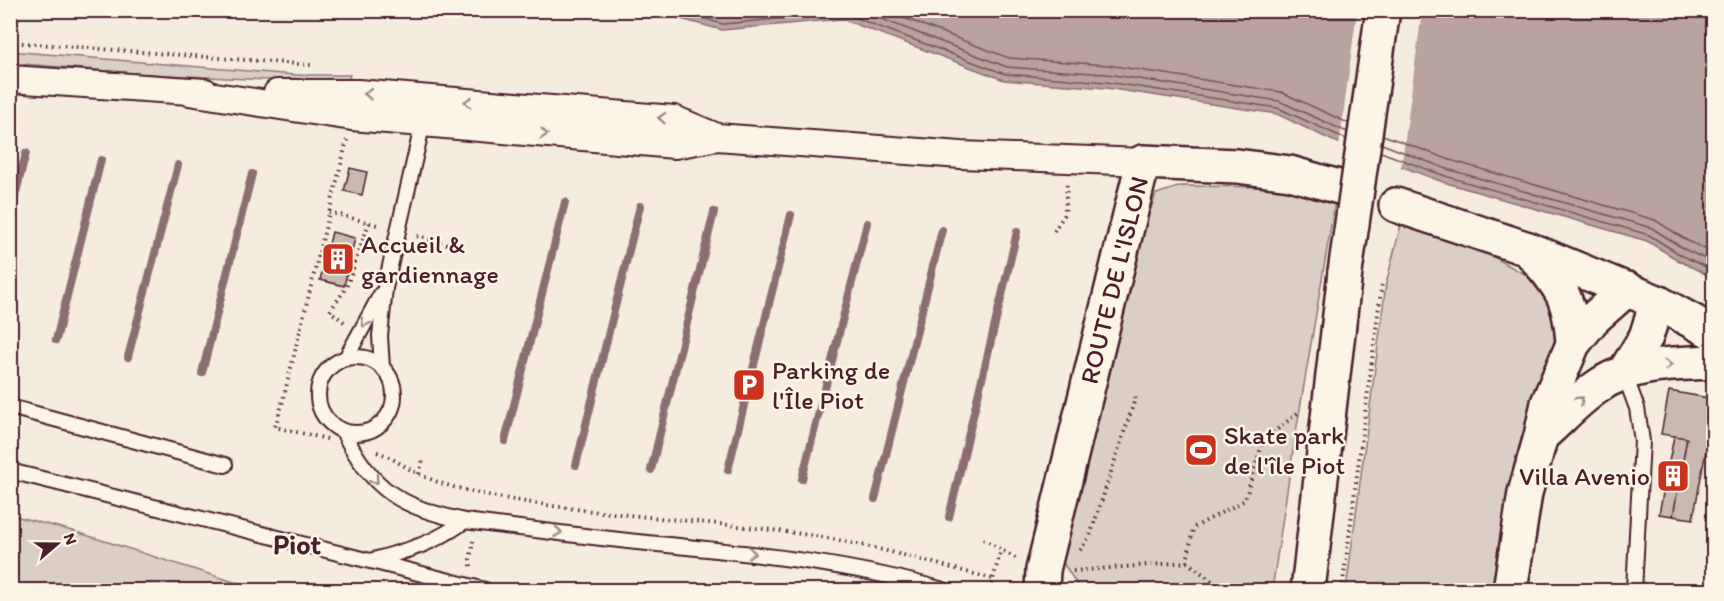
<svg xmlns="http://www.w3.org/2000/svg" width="1724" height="601" viewBox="0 0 1724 601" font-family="Itim,sans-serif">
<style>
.green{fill:#dbcec4;stroke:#927678;stroke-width:1.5}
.water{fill:#b8a39e;stroke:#8c6e70;stroke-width:1.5}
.pier{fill:#f5ecde}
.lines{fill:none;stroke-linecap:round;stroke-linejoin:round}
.shore{stroke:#765459;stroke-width:1.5}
.stream{stroke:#8c6e70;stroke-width:8}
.building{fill:#cab9b1;stroke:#4a1f2b;stroke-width:1.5}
.tertiary-tunnel{stroke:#d3c3ba;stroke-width:33;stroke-dasharray:33 16;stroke-linecap:butt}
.service-casing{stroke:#4a1f2b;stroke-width:18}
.minor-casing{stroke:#4a1f2b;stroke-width:30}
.tertiary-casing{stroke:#4a1f2b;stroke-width:38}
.secondary-casing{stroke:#4a1f2b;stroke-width:38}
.path{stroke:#4a1f2b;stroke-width:4;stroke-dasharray:1.5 4.5;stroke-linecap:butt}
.service{stroke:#fcf5e5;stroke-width:14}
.minor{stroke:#fcf5e5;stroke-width:26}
.tertiary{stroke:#fcf5e5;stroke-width:33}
.secondary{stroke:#fcf5e5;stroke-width:33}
.secondary-bridge-casing{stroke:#4a1f2b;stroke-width:38;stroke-linecap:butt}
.secondary-bridge{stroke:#fcf5e5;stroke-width:33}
.oneway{stroke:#a38a88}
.labels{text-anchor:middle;stroke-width:5;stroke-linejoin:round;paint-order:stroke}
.poi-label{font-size:26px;fill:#4a1f2b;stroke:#fcf5e5;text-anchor:start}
.street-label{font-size:26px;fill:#4a1f2b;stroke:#fcf5e5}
.quarter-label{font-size:28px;font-weight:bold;fill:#4a1f2b;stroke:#fcf5e5}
</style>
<rect width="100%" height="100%" fill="#f5ecde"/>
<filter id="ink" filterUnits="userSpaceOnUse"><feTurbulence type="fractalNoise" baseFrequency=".0167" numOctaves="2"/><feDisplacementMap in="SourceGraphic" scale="12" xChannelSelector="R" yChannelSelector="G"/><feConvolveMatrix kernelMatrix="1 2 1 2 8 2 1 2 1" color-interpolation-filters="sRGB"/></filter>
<g filter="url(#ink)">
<path class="green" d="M10 51 295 75H350L347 84 146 74 11 63Z
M1181 186 1280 187 1335 202 1295 438 1272 590H1094L1078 586 1060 558 1143 231 1156 194Z
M1401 224 1492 256 1526 275 1550 298 1558 317 1555 367 1497 590H1346L1386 284Z
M11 515 73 531 234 582 287 590H11Z"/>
<path class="water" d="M651 11H1713V278L1678 260 1647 241 1443 182 1331 140 1277 114 1106 88 1004 80 842 19 722 30Z"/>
<path class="pier" d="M1357 11H1422L1401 169 1339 146Z"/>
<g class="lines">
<path class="shore" d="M674 10 723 24 843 13 1005 74 1106 82 1278 108 1346 139
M703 10 724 16 785 10
M858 10 1007 67 1107 74 1279 101 1347 132
M883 10 1009 58 1108 65 1281 92 1348 123
M1383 135 1450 160 1655 220 1688 241 1714 253
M1382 144 1447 169 1652 228 1684 249 1714 263
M1381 152 1445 176 1649 235 1681 255 1714 271"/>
<path class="stream" d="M10 216 26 153
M56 340 101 160
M128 357 178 165
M202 373 252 174
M505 441 565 202
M576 465 640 206
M651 470 714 212
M728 470 791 215
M802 479 867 223
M875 499 942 230
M949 517 1017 232"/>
</g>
<path class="building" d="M350 168 367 172 362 195 344 191Z
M332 232 355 238 344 286 320 280Z
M1669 391 1714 399V409L1693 519 1673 516 1687 438 1661 434Z
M1674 436 1687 438 1673 516 1659 514Z"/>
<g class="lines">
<path class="tertiary-tunnel" d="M1339 187 1396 205"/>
<g class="service-casing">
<path id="service" d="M318 395a38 38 0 1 1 76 0a38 38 0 1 1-76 0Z
M346 358 381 294
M382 367 380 336 385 288 424 118
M1624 373 1637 408 1642 441 1634 590
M10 407 225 465
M343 431C372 492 402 507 465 521 519 528 574 535 628 541 735 552 839 560 943 590
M10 471 370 561C409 550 431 545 465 521
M371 561 485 590"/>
</g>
<g class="minor-casing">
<path id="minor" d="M10 79 205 92
M189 92 352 117 675 145 717 137 961 155 1143 162
M277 93H358L674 119 717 137"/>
</g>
<g class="tertiary-casing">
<path id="tertiary" d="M1396 205 1528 249 1657 302 1714 333
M1042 590 1043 570 1143 162 1237 166 1290 173 1339 187"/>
</g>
<g class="secondary-casing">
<path id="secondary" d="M1528 249C1559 285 1570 294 1573 344
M1624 373 1646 337 1657 302
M1541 436C1560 420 1576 401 1597 387 1629 363 1675 364 1714 362
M1308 590 1345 272
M1510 590 1525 493 1541 436 1548 403 1573 344 1593 319 1627 289"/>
</g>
<path class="path" d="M10 42 312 65
M329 212 381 226
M1054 231 1065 214 1067 183
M417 236 448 244
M344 322 330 311 346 288 369 223
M327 439 275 427 281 408 347 140
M377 452C395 458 405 468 421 475 441 485 465 490 487 495 597 517 710 519 821 537 879 547 936 564 993 579
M419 474 423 459
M983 539 1017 559
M1080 550 1090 536 1137 393
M1187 562 1193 528 1245 500 1263 441 1300 411
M471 566 470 559 473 541
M1073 571 1187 562 1224 590
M990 590 1001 550
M1342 590 1382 283"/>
<use href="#service" class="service"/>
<use href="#minor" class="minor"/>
<use href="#tertiary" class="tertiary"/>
<use href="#secondary" class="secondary"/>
<g class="secondary-bridge-casing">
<path id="secondary-bridge" d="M1345 272 1383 10"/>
</g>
<use href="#secondary-bridge" class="secondary-bridge"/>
</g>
<defs><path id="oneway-chevron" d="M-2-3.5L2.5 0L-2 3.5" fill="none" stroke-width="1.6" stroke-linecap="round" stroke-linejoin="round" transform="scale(1.5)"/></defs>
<g class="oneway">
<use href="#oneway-chevron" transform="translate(368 94) rotate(-176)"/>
<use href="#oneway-chevron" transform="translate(468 102) rotate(-175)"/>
<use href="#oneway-chevron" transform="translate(662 118) rotate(-176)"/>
<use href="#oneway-chevron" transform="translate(544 134) rotate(5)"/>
<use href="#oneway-chevron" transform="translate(365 323) rotate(119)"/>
<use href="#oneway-chevron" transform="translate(1668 365) rotate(-5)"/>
<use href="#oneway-chevron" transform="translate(1580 400) rotate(-42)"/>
<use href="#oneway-chevron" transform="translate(375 480) rotate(48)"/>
<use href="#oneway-chevron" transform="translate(558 532) rotate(7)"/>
<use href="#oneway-chevron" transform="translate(752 553) rotate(6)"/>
</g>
</g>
<defs>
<g id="building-square" transform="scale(1.725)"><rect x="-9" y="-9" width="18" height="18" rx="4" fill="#c8321e" stroke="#fcf5e5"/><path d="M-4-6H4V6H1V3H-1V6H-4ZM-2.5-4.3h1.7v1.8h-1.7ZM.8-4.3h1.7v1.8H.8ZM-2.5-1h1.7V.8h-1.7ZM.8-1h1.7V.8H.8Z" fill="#fff"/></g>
<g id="parking-square" transform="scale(1.725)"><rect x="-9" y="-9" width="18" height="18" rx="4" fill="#c8321e" stroke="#fcf5e5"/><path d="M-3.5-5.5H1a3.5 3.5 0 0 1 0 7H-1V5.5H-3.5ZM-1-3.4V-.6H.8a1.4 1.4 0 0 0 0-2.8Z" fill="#fff"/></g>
<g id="stadium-square" transform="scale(1.725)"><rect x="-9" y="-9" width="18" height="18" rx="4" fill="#c8321e" stroke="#fcf5e5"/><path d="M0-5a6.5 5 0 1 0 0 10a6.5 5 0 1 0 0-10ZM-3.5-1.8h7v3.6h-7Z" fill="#fff"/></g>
</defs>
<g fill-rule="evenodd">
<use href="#building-square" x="338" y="259"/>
<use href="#parking-square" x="749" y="385"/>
<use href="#stadium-square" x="1201" y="450"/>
<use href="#building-square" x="1673" y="476"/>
</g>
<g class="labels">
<g class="poi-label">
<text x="361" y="253">Accueil &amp;<tspan x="361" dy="30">gardiennage</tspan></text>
<text x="772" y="379">Parking de<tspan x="772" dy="30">l'Île Piot</tspan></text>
<text x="1224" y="444">Skate park<tspan x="1224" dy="30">de l'île Piot</tspan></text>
<text x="1650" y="485" text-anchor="end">Villa Avenio</text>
</g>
<g class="street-label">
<text transform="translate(1114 280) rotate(-76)" y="9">ROUTE DE L'ISLON</text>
</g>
<g class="quarter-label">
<text x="297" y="554">Piot</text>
</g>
</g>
<rect width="1724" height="601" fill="none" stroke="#fcf5e5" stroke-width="36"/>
<rect x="18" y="18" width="1688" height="565" fill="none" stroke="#4a1f2b" stroke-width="2" filter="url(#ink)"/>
<g transform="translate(57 544) rotate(70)" stroke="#fcf5e5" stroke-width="4.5" paint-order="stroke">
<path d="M0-4.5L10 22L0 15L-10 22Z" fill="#4a1f2b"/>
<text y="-9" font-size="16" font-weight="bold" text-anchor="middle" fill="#4a1f2b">N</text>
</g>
</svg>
